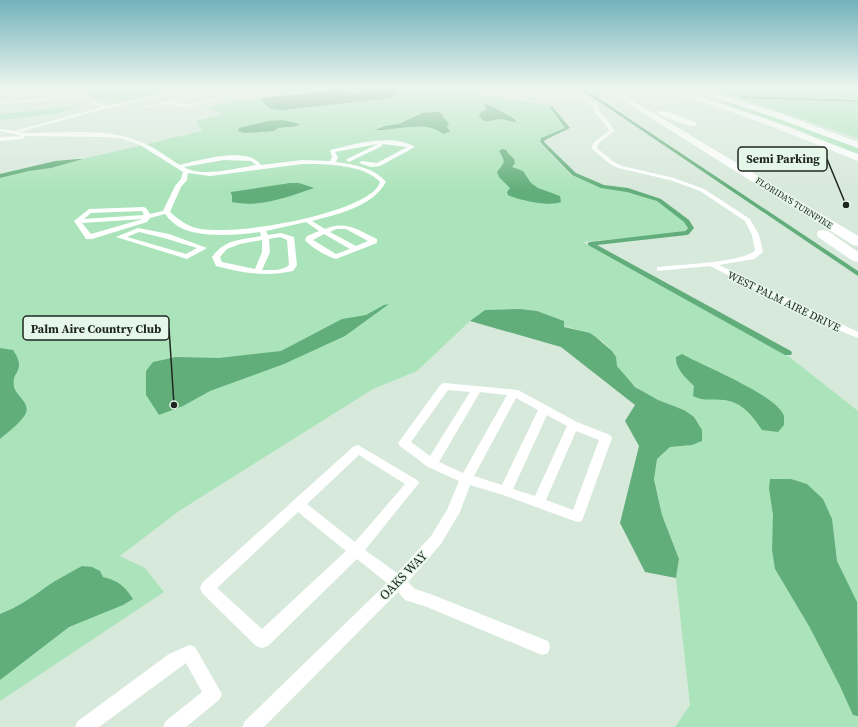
<svg xmlns="http://www.w3.org/2000/svg" width="858" height="727" viewBox="0 0 858 727" font-family="'Source Serif 4',serif">
<style>
.green{fill:#abe4ba}
.water{fill:#62ae7a}
.lines{fill:none;stroke-linecap:round;stroke-linejoin:round}
.canal{fill:#62ae7a;fill-rule:evenodd}
.minor{fill:#fff;fill-rule:evenodd}
.primary{fill:#fff;fill-rule:evenodd}
.motorway{fill:#fff;fill-rule:evenodd}
.labels{text-anchor:middle;stroke-width:3;stroke-linejoin:round;paint-order:stroke}
.far-street-label{font-size:9px;fill:#1f2620;stroke:#e4f7e8}
.street-label{font-size:11px;fill:#1f2620;stroke:#e4f7e8}
.near-street-label{font-size:13px;fill:#1f2620;stroke:#e4f7e8}
.leader{fill:none;stroke:#1f2620;stroke-width:1.5}
.callout-dot{fill:#1f2620;stroke:#e4f7e8;stroke-width:1.5}
.callout{fill:#e4f7e8;stroke:#1f2620;stroke-width:1.5}
.callout-label{font-size:12px;text-anchor:middle;font-weight:bold;fill:#1f2620}
</style>
<rect width="100%" height="100%" fill="#d7e9db"/>
<path class="green" d="M87 88H181V89L114 103 88 96Z
M363 88H402L408 92 429 88 549 105 565 128 543 137 539 142 571 175 603 187 632 192 658 201 685 222 688 227 684 231 678 233 583 242 787 355 858 411V727H675L690 705 676 578 679 559 662 515 654 478 657 459 670 447 692 445 684 410C667 404 649 398 635 386 631 383 618 370 617 365 615 360 616 356 612 351 600 335 582 331 564 326V321L537 311 521 309 485 310 470 321 417 371 373 389 179 511 120 556 145 568 164 592 0 701V178L29 171 51 168 83 159 202 131 196 121 223 114 207 108 211 107 242 100Z
M708 88H858V138Z
M733 102 858 147V155L794 128 721 103Z
M79 106 61 113 0 120V114Z"/>
<path class="water" d="M370 88H397L398 90 390 98 382 99 283 110C273 110 265 109 262 98L338 90 347 93H358Z
M483 103C488 104 514 117 517 122 511 123 507 119 501 119 495 119 491 122 484 121L479 116 481 112 487 109Z
M439 112 443 114 442 116 449 123 447 127 450 132 443 134C425 119 396 131 375 130L385 126 399 124 422 113Z
M283 120 300 124 297 126 278 128 274 131 245 133 238 131 239 128 268 121Z
M502 149 507 150V152L514 159 515 163 512 167 523 171 531 183 538 188 560 196 561 202C550 207 518 200 508 195L507 192 510 188 499 177 497 172C505 161 506 163 499 151Z
M78 159H83L51 168 29 171 0 178V174L55 161Z
M290 183H299L314 188C288 197 259 208 232 202V195L231 194V192Z
M389 304 345 336 284 364 210 391 183 406 159 415 146 395V371L153 362 176 357 219 358 281 351 342 319 366 315 384 305Z
M521 309 537 311 564 321V327L590 333 597 338 612 351 616 357 617 366 635 387 658 400 684 410 694 417 702 430V441L692 445 670 447 657 459 654 479 662 515 679 559 676 578 645 572 620 523 639 446 625 421 635 405 561 347 470 321 485 310Z
M0 348 13 350C17 356 21 363 18 370 17 373 14 376 14 379 10 396 33 400 25 415 19 424 8 432 0 439Z
M682 354C703 366 777 395 784 416 784 418 784 422 784 425L778 432 762 430C752 415 742 402 724 400 712 398 705 402 693 396L694 386C686 378 675 369 676 357Z
M770 479H791L807 484 823 499 832 519 837 561 857 602 858 716 853 715 840 686 809 626 775 569 772 550 773 515 769 488Z
M82 566 92 567 100 571 103 577C118 581 124 585 133 599L123 605 69 627 0 680V614C18 607 31 598 46 587 57 579 70 573 82 566Z"/>
<g class="lines">
<path class="canal" d="M579 88H583L858 271V276Z
M742 96 858 100V102L741 98Z
M552 106 570 128 545 140 544 142 576 173 604 185 628 188 661 199 689 220 694 228 689 234 687 235 597 245 791 351 792 353 791 355H785L588 245V243L590 242 685 231 688 228 684 222 657 201 627 192 601 188 572 175 540 142 541 138 565 128 550 107Z"/>
<path class="minor" d="M47 88H51L49 92 52 98 78 96 107 106 191 88H199L108 108 19 132 27 133C65 133 108 127 143 143 156 148 168 158 180 165 199 160 249 146 261 165L302 160 330 161 332 157 330 150C353 144 393 133 415 147L380 166 371 167 359 163 362 161 377 163 407 147 382 144V146L349 162 346 160 347 159 378 144 335 152 338 157 336 162C353 164 375 168 386 182 372 207 338 214 312 221L325 229C346 220 358 230 377 239V243L336 259C326 256 312 248 305 240L307 236 319 231 306 222 266 231 268 235 281 233 294 237 297 265 293 271C266 277 242 273 216 266L212 257C225 239 240 240 261 236L260 232C238 235 195 239 176 225 172 222 168 218 165 214L150 218 147 222 92 239H86L74 221 89 209 144 207 146 208 150 214 163 211 175 186 181 179 183 172 140 145 120 138 103 137 24 136V138L22 139 0 141V137L22 136 0 131V129L15 131 102 107 78 98 0 104V102L48 98 45 92ZM224 160 251 161 256 165C237 168 201 178 184 167ZM302 164C325 164 364 164 380 182 379 185 377 188 375 190 348 216 238 235 201 229 188 227 179 220 170 212L181 187 187 180 188 173 210 176ZM142 211 144 215 84 219 91 213ZM143 219 91 234 82 223ZM336 229H346L368 241 356 246 330 232ZM324 234 350 249 336 254 313 240ZM280 237 287 240 289 265C283 271 270 270 262 270L270 252 269 239ZM262 240V252L255 269 222 262 220 257 227 249 240 244Z
M240 88 253 91 291 88 253 93Z
M477 88H487L547 97 577 96 567 88H572L597 104C599 115 610 120 614 131L598 144 597 148 614 162 622 166 674 178 704 189 750 219 759 235 763 252 754 259 719 265 858 332V338L835 329 710 266 657 271V267H660C683 264 737 263 755 251L752 235 745 221 700 191 670 180 618 168 610 164 591 148 594 142 609 131C606 121 593 116 593 106L580 98 547 99Z
M215 91 231 96 187 107 167 104 147 108 145 107 190 96 192 94 195 95ZM215 93 224 96 187 105 173 102Z
M138 228 169 234 207 248 187 259 116 237ZM139 232 164 238 197 248 186 254 127 237Z
M445 383 518 390 577 422 610 435 612 438 582 521 577 522 503 495 470 485 460 512 441 544 408 582 415 589 433 595 548 641 550 647 548 653 542 655 427 607 405 600 398 592 264 727H242L245 721 387 583 357 559 268 646 262 648 256 646 202 593 200 588 202 583 354 446 358 445 417 480 419 483 365 550 397 573 431 536 447 510 459 481 428 467 400 446 398 443 441 384ZM448 390 470 392 430 456 411 442ZM480 392 507 395 463 473 439 462ZM516 398 538 410 502 485 474 476ZM547 415 567 426 535 496 513 489ZM576 431 599 440 573 510 546 500ZM359 455 405 484 355 542 307 504ZM298 512 346 551 262 629 217 588Z
M189 645 195 647 222 694 219 700 186 727H163L166 721 202 692 186 663 99 727H75L78 721 169 654Z"/>
<path class="primary" d="M688 88H698L782 114 858 142V148L776 118Z"/>
<path class="motorway" d="M603 88H612L858 236V246L853 245Z
M662 88H673L766 119 858 154V161L760 122Z
M659 111H665L696 122 697 124 696 126H690L659 115 658 113Z
M823 230 828 231 858 252V262L853 261 818 237 817 234 818 231Z"/>
</g>
<linearGradient id="sky" x2="0" y2="1"><stop stop-color="#72b2bc"/><stop offset="0.46" stop-color="#edf5ef"/><stop offset="1" stop-color="#edf5ef" stop-opacity="0"/></linearGradient>
<rect width="858" height="190" fill="url(#sky)"/>
<g class="labels">
<g class="far-street-label">
<text transform="translate(794 203) rotate(32)" y="3">FLORIDA'S TURNPIKE</text>
</g>
<g class="street-label">
<text transform="translate(784 301) rotate(26)" y="4">WEST PALM AIRE DRIVE</text>
</g>
<g class="near-street-label">
<text transform="translate(403 575) rotate(-46)" y="5">OAKS WAY</text>
</g>
</g>
<path class="leader" d="M846 205L827 159M174 405L169 328"/>
<g class="callout-dot">
<circle cx="846" cy="205" r="4"/>
<circle cx="174" cy="405" r="4"/>
</g>
<g class="callout">
<rect x="738" y="147" width="89" height="24" rx="4"/>
<rect x="23" y="316" width="146" height="24" rx="4"/>
</g>
<g class="callout-label">
<text x="783" y="163">Semi Parking</text>
<text x="96" y="333">Palm Aire Country Club</text>
</g>
</svg>
